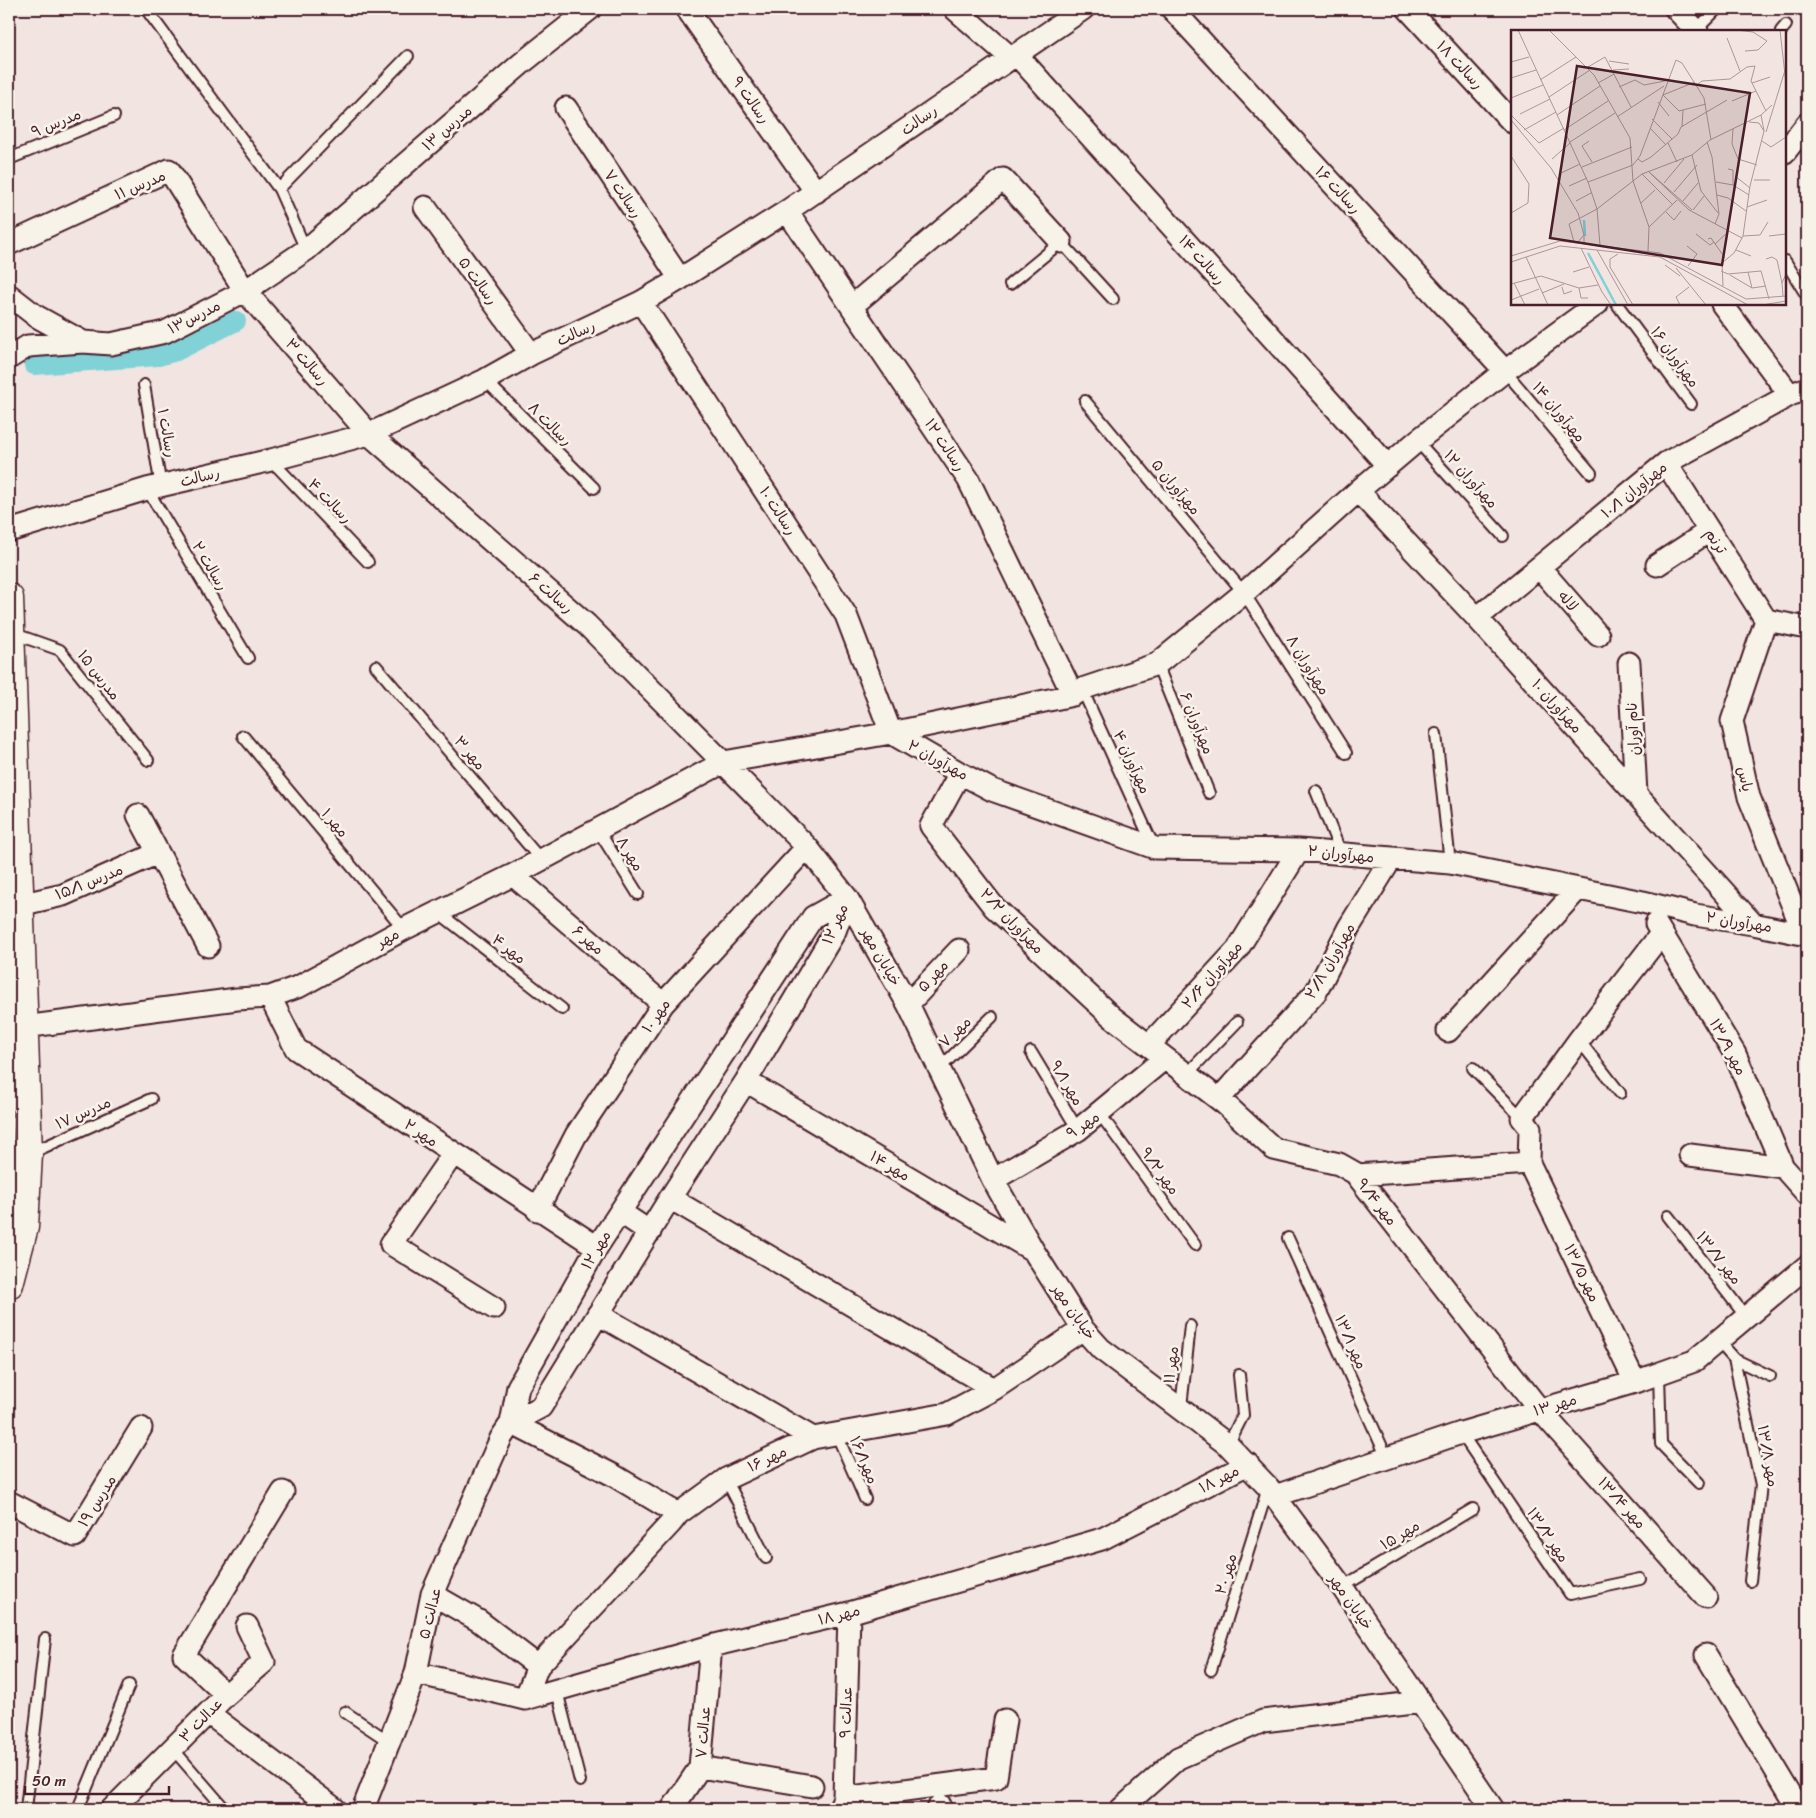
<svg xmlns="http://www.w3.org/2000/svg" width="1816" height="1818" viewBox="0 0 1816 1818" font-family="Sriracha,'Playpen Sans Arabic',sans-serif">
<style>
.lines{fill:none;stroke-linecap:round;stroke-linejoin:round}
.canal{stroke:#80d2d7;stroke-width:20}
.lane-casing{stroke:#4a1f2b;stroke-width:14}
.street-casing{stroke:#4a1f2b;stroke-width:25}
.secondary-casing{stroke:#4a1f2b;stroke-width:31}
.lane{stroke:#f7f3e8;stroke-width:10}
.street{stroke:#f7f3e8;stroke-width:21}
.secondary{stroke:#f7f3e8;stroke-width:28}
.labels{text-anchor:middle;stroke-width:5;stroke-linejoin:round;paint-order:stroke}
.street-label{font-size:15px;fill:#4a1f2b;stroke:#f7f3e8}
.inset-river{fill:none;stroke:#80d2d7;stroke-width:2.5}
.inset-road{fill:none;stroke:#ae9598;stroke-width:1}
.view{fill:#4a1f2b;fill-opacity:0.15;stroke:#4a1f2b;stroke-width:2.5}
.inset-edge{fill:none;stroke:#4a1f2b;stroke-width:2.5}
</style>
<rect width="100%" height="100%" fill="#f1e4e1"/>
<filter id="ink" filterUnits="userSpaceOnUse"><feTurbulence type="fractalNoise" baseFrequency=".02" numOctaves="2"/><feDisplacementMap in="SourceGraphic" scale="10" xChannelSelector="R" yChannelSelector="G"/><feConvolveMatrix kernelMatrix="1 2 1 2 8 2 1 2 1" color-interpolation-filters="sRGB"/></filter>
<g filter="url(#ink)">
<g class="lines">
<path class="canal" d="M34 365 158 356 176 351 236 321"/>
<g class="lane-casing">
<path id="lane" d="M146 9 279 189 306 250
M1696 30 1717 9
M1781 31 1786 25
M9 159 114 116
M279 189 408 56
M1785 261 1807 296
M1010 284 1061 242 1113 299
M1617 304 1691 404
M1505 371 1591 473
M485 380 594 488
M144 385 161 487
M1085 401 1244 593 1346 753
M1417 441 1503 536
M271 460 368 562
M147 489 248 658
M12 633 60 650 148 760
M1157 664 1209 793
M376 666 541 860
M1082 689 1153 845
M1436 734 1450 863
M243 736 404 929
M1316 791 1341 853
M598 830 638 894
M438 912 562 1009
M1579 1040 1620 1093
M1031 1052 1078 1130
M1473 1068 1522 1118
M939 1069 992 1017
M1187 1074 1237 1022
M1100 1114 1195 1245
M31 1153 151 1099
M1668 1216 1746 1317
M1288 1238 1387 1458
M1718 1341 1734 1359 1761 1485 1750 1581
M1734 1359 1770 1376
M1659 1374 1661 1444 1699 1483
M1181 1407 1190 1326
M836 1433 865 1499
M1461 1433 1570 1594 1640 1579
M1228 1445 1243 1415 1239 1375
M726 1479 766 1558
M1342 1587 1473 1509
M1211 1670 1268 1488
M557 1691 580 1781
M345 1712 390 1742
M173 1749 225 1809
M26 1809 45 1639
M78 1809 129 1685"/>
</g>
<g class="street-casing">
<path id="street" d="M687 9 816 192
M955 9 1010 57
M1172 9 1505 371
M1408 9 1512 122
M1676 9 1697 31
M1016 54 1388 466
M566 108 680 279
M1785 152 1807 124
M425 207 531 354
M787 211 968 479 1073 695
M9 244 169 170 245 291 369 434 587 625 807 847 847 898 908 1004 993 1180 1033 1250 1083 1329 1101 1349 1228 1445 1268 1487 1342 1587 1493 1809
M9 295 36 316 83 342 28 346 9 358
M641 302 846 615 891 733 960 773 992 790 1155 848 1299 850 1450 863 1643 902 1695 915 1753 924 1807 935
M1722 304 1790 395
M852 306 1003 179 1061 242
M83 342 111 344 165 332 245 291 306 250 522 63 590 9
M1666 463 1766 620
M1358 491 1477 618 1753 924
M9 531 147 489 271 460 369 434 485 380 531 354 641 302 680 279 787 211 1083 9
M1657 565 1709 531
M1539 567 1598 635
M1477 618 1666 463 1790 395 1807 388
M1766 620 1732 721 1749 797 1804 934
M1766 620 1807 628
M1629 663 1636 794
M960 773 931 826 994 907 1112 1017 1225 1104 1274 1149 1339 1164 1355 1173 1539 1409 1706 1597
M138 815 208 946
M513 875 663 1004
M19 905 63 895 158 853
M1656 924 1735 1054 1783 1167 1807 1194
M270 997 296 1049 597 1247
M908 1004 959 950
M24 1027 237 999 270 997 300 986 404 929 513 875 724 762 891 733 1073 695 1082 689 1157 664 1244 593 1358 491 1417 441 1505 371 1597 304
M1448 1031 1578 889
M1150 1044 1237 950 1299 850
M746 1081 1032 1250
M1219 1099 1316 992 1349 927 1391 859
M453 1154 391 1244 494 1308
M1690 1155 1783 1167
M1357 1175 1529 1163
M993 1180 1078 1130 1165 1058
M670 1198 994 1389
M537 1210 576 1135 663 1004 807 847
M620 1212 650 1232
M598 1314 813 1438
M1635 1382 1529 1163 1530 1128 1522 1118 1579 1040 1661 934
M511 1423 541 1407 670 1198 746 1081 835 931 847 898
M511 1423 613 1475 678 1514
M1275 1496 1461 1433 1635 1382 1694 1361 1807 1266
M9 1502 75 1536 141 1428
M432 1594 479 1621 538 1666
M1706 1655 1799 1809
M416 1673 525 1699 711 1646 849 1613 1102 1539 1248 1464
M226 1695 184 1655 283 1492
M525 1699 538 1666 671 1523 678 1514 726 1479 813 1438 947 1414 994 1389 1083 1329
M208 1713 335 1809
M700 1767 812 1786
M844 1798 996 1778 1005 1720
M112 1809 226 1695 264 1662 247 1626
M363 1809 416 1673 432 1594 501 1438 511 1423 518 1387 597 1247 813 917 847 898
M672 1809 700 1767 711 1646
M839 1809 844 1798 849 1613
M938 1809 940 1805
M1121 1809 1178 1758 1263 1721 1421 1702"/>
</g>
<g class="secondary-casing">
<path id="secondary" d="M9 598 28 1154 24 1227 9 1284"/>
</g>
<use href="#lane" class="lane"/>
<use href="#street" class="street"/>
<use href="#secondary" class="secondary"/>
</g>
</g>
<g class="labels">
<g class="street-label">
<text transform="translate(1460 65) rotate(47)" y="5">رسالت ۱۸</text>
<text transform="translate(751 100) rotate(55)" y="5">رسالت ۹</text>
<text transform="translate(919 120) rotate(-35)" y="5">رسالت</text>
<text transform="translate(56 123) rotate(-22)" y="5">مدرس ۹</text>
<text transform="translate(447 128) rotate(-41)" y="5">مدرس ۱۳</text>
<text transform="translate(140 185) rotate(-23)" y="5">مدرس ۱۱</text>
<text transform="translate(1338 190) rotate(47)" y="5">رسالت ۱۶</text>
<text transform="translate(623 194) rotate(56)" y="5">رسالت ۷</text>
<text transform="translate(1202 260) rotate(48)" y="5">رسالت ۱۴</text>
<text transform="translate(478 281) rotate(54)" y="5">رسالت ۵</text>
<text transform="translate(194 317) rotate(-27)" y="5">مدرس۱۳</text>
<text transform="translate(576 333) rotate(-25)" y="5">رسالت</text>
<text transform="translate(1675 357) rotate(54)" y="5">مهرآوران ۱۶</text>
<text transform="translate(307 362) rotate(49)" y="5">رسالت ۳</text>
<text transform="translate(1559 412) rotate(50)" y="5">۱۴ مهرآوران</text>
<text transform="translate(550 424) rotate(45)" y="5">رسالت ۸</text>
<text transform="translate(167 433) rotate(80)" y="5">رسالت ۱</text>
<text transform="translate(945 445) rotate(56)" y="5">رسالت ۱۲</text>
<text transform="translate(200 477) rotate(-14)" y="5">رسالت</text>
<text transform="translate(1471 479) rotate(48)" y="5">مهرآوران ۱۲</text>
<text transform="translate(1176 487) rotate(50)" y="5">مهرآوران ۵</text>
<text transform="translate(1634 490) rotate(-39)" y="5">مهرآوران ۱۰/۱</text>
<text transform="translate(330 501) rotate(46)" y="5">رسالت ۴</text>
<text transform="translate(778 511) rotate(57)" y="5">رسالت ۱۰</text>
<text transform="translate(1716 541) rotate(57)" y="5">ترنم</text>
<text transform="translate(210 566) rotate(59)" y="5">رسالت ۲</text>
<text transform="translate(551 593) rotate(41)" y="5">رسالت ۶</text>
<text transform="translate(1568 601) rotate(49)" y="5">لاله</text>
<text transform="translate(1308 665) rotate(58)" y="5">مهرآوران ۸</text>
<text transform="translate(99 675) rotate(52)" y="5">مدرس ۱۵</text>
<text transform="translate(1557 706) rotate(48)" y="5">مهرآوران ۱۰</text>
<text transform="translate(1197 723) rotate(68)" y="5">مهرآوران ۶</text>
<text transform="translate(1633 729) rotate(-93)" y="5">نام آوران</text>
<text transform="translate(470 753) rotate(50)" y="5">مهر ۳</text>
<text transform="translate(938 760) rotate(29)" y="5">مهرآوران ۲</text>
<text transform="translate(1132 762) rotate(65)" y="5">مهرآوران ۴</text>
<text transform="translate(1745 779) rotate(77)" y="5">یاس</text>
<text transform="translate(335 823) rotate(50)" y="5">مهر ۱</text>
<text transform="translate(630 854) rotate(58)" y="5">مهر ۸</text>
<text transform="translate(1341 854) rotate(6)" y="5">مهرآوران ۲</text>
<text transform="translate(89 882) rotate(-22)" y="5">مدرس ۱۵/۱</text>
<text transform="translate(1012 921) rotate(46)" y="5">مهرآوران ۲/۲</text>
<text transform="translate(1739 922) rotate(9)" y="5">مهرآوران ۲</text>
<text transform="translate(835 924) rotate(-66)" y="5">مهر ۱۲</text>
<text transform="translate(388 938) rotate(-29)" y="5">مهر</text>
<text transform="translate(588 940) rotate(41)" y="5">مهر ۶</text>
<text transform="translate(509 949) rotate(38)" y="5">مهر ۴</text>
<text transform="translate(881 957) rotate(60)" y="5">خیابان مهر</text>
<text transform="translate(1330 961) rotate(-60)" y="5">مهرآوران ۲/۸</text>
<text transform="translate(1212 975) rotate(-49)" y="5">مهرآوران ۲/۶</text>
<text transform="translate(933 976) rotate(-47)" y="5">مهر ۵</text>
<text transform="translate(656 1016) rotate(-55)" y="5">مهر ۱۰</text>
<text transform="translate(955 1032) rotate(-44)" y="5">مهر ۷</text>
<text transform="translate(1728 1047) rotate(62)" y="5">مهر ۱۳/۹</text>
<text transform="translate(1067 1083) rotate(59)" y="5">مهر ۹/۱</text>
<text transform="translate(83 1113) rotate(-24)" y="5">مدرس ۱۷</text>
<text transform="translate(1083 1125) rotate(-34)" y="5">مهر ۹</text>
<text transform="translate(421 1133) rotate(34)" y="5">مهر ۲</text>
<text transform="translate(890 1166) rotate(31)" y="5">مهر ۱۴</text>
<text transform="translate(1160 1171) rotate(54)" y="5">مهر ۹/۲</text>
<text transform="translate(1377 1202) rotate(52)" y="5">مهر ۹/۴</text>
<text transform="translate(596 1250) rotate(-59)" y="5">مهر ۱۲</text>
<text transform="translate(1719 1258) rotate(52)" y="5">مهر ۱۳/۷</text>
<text transform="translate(1582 1273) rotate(64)" y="5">مهر ۱۳/۵</text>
<text transform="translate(1074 1312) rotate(55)" y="5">خیابان مهر</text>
<text transform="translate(1351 1342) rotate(66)" y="5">مهر ۱۳/۱</text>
<text transform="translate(1171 1365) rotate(-83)" y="5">مهر ۱۱</text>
<text transform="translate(1555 1405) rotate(-16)" y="5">مهر ۱۳</text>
<text transform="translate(1768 1456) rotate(80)" y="5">مهر ۱۳/۸</text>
<text transform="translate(767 1459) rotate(-25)" y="5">مهر ۱۶</text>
<text transform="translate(864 1460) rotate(67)" y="5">مهر۱۶/۱</text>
<text transform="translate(1219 1479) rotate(-27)" y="5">مهر ۱۸</text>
<text transform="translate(97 1501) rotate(-58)" y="5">مدرس ۱۹</text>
<text transform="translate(1622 1503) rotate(48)" y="5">مهر ۱۳/۴</text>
<text transform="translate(1400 1535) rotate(-31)" y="5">مهر ۱۵</text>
<text transform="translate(1548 1535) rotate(56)" y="5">مهر ۱۳/۲</text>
<text transform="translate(1226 1574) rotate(-73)" y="5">مهر ۲۰</text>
<text transform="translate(1351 1602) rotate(55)" y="5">خیابان مهر</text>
<text transform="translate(430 1613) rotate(-76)" y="5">عدالت ۵</text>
<text transform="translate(839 1615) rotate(-14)" y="5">مهر ۱۸</text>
<text transform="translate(846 1712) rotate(-88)" y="5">عدالت ۹</text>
<text transform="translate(201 1720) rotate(-46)" y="5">عدالت ۳</text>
<text transform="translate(703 1732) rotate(-85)" y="5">عدالت ۷</text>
</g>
</g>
<g transform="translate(1511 30)">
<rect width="275" height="275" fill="#f1e4e1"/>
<path class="inset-river" d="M73 190 74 206M77 223 105 275"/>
<path class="inset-road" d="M7 0 77 152 86 179 89 215M38 0 83 45 119 108 122 151 138 197 137 221M225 0 242 2 256 11 247 20 234 21M269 0 275 54M216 8 229 41M98 31 118 34M0 32 18 27M244 36 240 51 255 81M77 37 94 27 120 77M102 40 118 39M0 48 25 40M29 50 65 27M124 50 133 55 154 51M87 53 103 44M241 53 259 47M186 55 191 51 219 49 236 37 244 36M108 57 124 50M152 65 168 81 195 74M152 65 184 52M38 67 79 40M0 68 32 55M221 71 245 61M147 72 158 86M9 84 39 69M0 85 28 113 53 98M46 85 89 56M106 87 153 56M141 89 161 109M0 90 40 138 67 183 73 205M238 92 248 93 253 101M171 97 172 80M139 98 155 115M222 99 221 114 227 129 246 135M13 100 45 82M53 100 97 71M255 102 275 37M78 111 71 116 81 132M251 111 260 117 275 107M59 112 104 83M196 112 201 127 208 184 204 194M157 113 166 132M181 125 190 161 207 183M0 126 18 154 17 173 0 183M41 129 59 113M127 129 131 132 140 127 167 104 170 97 216 70M71 137 121 117M217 139 222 140V155M137 141 178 180 231 208M138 142 181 180M50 143 69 134M131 144 162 175M224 146 239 158M243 150H259M77 152 122 135 129 126 165 30 171 33 193 68 200 110M205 152 222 155 238 165M153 153 173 129M58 156 76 148M163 162 186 135M206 165 217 168 235 181M65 171 80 163M172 171 187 153M130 173 144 160M236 177 256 170M182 180 193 166M155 182 163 190 170 181M138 197 166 170M185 204 199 215 203 212M232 206 249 205 257 192M258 206 275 204M197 209 200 208 214 228M63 212 58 194 86 179 131 144 181 125 199 110 250 85 261 75M66 213 73 205V213M204 214 217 202M176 216 186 224 177 236M70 218 91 262 100 275M86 220 117 275M225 220 240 226M107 224 99 229V237L122 275M0 226 49 211 149 223 235 269 275 266M15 227 37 275M255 229 261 227 266 230 271 253M0 232 49 216 149 227 237 275M154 235 169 246M165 238 195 275M210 241 217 244 250 241 258 269M62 242 78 237M237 242 241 258M219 245 241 258 255 256M3 253 14 275M0 254 30 246 68 258 87 255M212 256 211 233 223 223 232 206 239 156 253 101 250 85M51 257 53 264 61 261M68 258 70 268H77M31 263 53 254M272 266 271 253 275 244M0 270 28 259M169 275 165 267 178 257M251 275 275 271"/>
<path class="view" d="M66 36 239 63 211 235 39 208Z"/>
<rect width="275" height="275" class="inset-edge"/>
</g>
<rect width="1816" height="1818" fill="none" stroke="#f7f3e8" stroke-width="30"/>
<rect x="15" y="15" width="1786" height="1788" fill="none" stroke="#4a1f2b" stroke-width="2" filter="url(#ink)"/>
<path d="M25 1786v8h144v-8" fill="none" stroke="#4a1f2b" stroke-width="2.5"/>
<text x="32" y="1786" font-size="15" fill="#4a1f2b" stroke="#f7f3e8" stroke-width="4" paint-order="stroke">50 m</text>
</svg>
